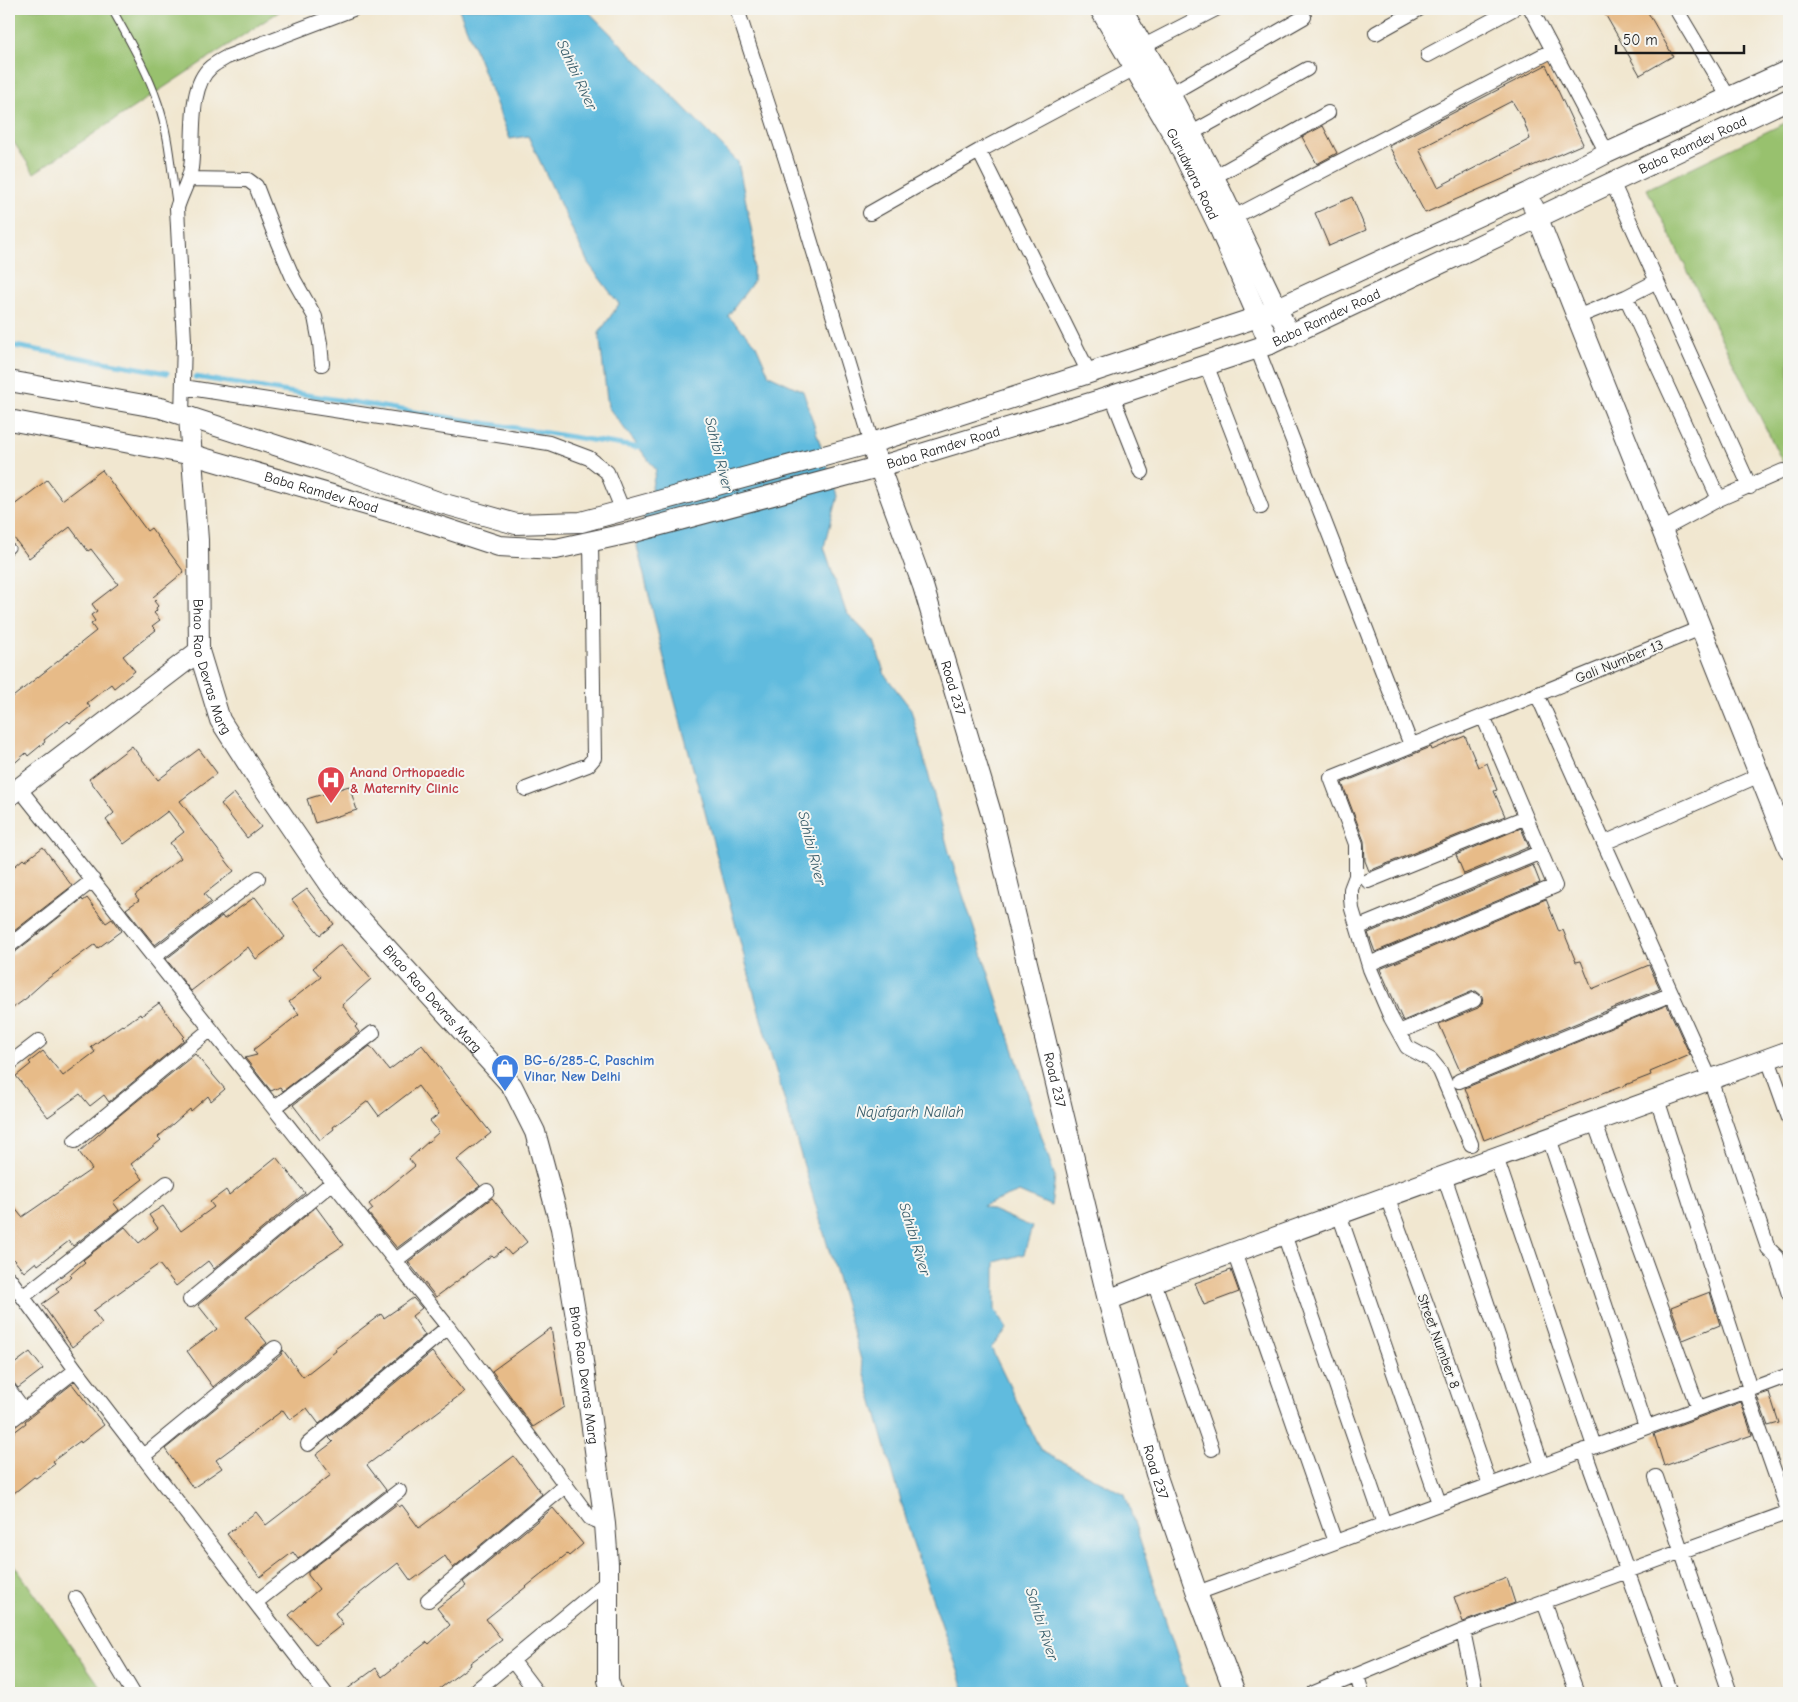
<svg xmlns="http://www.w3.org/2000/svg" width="1798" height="1702" viewBox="0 0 1798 1702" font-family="'Comic Neue',sans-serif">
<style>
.green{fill:#98c16e;stroke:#5a6e45}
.water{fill:#60bbde;stroke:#3e6c7d}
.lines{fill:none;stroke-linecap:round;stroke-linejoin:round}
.stream{stroke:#60bbde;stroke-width:5}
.building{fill:#e7bb88;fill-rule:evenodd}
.lane-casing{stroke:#3c3a37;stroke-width:9}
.street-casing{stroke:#3c3a37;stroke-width:16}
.secondary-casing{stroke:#3c3a37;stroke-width:22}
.lane{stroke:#fff;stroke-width:7}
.street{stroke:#fff;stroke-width:14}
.secondary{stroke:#fff;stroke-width:20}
.labels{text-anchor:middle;stroke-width:4;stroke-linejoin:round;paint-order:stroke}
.street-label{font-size:14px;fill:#1c1c1c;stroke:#f6f6f2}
.health-label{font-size:14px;font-weight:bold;fill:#be3a42;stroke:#f6f6f2;text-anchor:start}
.shop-label{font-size:14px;font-weight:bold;fill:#366cbe;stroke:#f6f6f2;text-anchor:start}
.water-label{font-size:15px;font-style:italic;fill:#375c6a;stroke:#f6f6f2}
</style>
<rect width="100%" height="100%" fill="#f6f6f2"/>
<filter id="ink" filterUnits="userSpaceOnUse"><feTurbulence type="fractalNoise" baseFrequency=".02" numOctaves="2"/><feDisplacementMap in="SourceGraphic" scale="10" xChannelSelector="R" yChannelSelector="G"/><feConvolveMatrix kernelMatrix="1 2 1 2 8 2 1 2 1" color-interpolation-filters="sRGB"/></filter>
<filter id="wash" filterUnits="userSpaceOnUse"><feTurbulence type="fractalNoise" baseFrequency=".0096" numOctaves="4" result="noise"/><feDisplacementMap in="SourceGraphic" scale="20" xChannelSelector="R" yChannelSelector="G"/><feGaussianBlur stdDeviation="1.12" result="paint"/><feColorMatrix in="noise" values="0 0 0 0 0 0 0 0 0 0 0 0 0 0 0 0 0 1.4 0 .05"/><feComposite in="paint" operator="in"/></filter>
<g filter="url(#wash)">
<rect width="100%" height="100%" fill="#f1e7d0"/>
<path class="green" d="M9 9H283L34 173 9 135Z
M1789 121V475L1647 189Z
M9 1558 105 1693H9Z"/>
<path class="water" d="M459 9H592L589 12 738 162 754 243 753 282 728 316 755 343 769 375 803 391 837 496 824 547 846 612 874 641 885 675 911 709 949 852 1055 1177 1051 1206 1019 1192 983 1206 1032 1227 1024 1254 995 1262V1310L1007 1329 991 1348 1041 1451 1125 1494 1189 1693H966L914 1547 850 1321 767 1041 670 683 637 546 656 470 608 407 599 333 619 304 588 263 528 136 510 139Z"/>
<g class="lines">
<path class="stream" d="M9 345 167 373
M195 377 635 447 644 445"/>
</g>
<g id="blocks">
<path class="building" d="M1613 9H1646L1673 56 1640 75 1605 14Z
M1546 65 1583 144 1425 213 1389 146ZM1512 101 1523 119 1530 139 1438 187 1419 149Z
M1323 126 1337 153 1317 164 1302 137Z
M1352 197 1366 230 1329 246 1315 213Z
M102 470 147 531 151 528 184 572 153 597 156 600 154 601 158 606 156 608 157 610 154 613 160 620 152 626 156 630 123 656 135 671 114 688 111 684 87 703 90 707 70 723 68 721 44 740 45 742 28 756 26 753 9 768V700L96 631 91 624 95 621 91 615 97 611 92 604 118 584 91 549 88 551 70 527 29 558 14 538 9 542V509L47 480 62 500Z
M1465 736 1478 767 1487 763 1497 790 1494 791 1505 816 1369 871 1365 861 1364 841 1342 783 1431 747 1432 750Z
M132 746 158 780 199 749 217 773 180 801 234 871 204 894 211 902 155 945 126 909 139 900 135 895 150 883 149 882 181 858 170 843 184 832 168 811 124 844 106 820 114 813 89 779Z
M349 786 357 810 315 823 307 799Z
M234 793 261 827 247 838 221 804Z
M1521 828 1529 847 1464 874 1456 855Z
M43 847 72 886 9 935V871L23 859 25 861Z
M1533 865 1540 883 1375 952 1368 933Z
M307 889 334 924 320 935 292 900Z
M255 897 285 937 256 959 248 947 191 991 166 959 222 916 224 919Z
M87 898 106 923 112 919 121 931 98 948 95 944 46 980 28 996V997L9 1011V955L14 953 82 899 83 901Z
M1546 899 1559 932 1563 930 1576 962 1581 961 1592 989 1649 965 1660 989 1460 1071 1439 1024 1478 1008 1483 1002 1482 996 1476 991 1471 992 1403 1021 1380 969Z
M341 944 371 979 342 1005 357 1025 355 1027 359 1032 283 1091 280 1087 271 1091 245 1058 257 1055 253 1050 299 1014 289 1002 321 977 313 968Z
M159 1003 184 1036 182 1038 184 1040 109 1102 104 1095 90 1106 80 1094 48 1117 16 1076 31 1064 29 1062 43 1051 63 1076 95 1052 91 1047 106 1036 122 1025 123 1026 140 1014 141 1016Z
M1667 1005 1690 1055 1650 1072 1651 1075 1484 1140 1465 1088Z
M422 1045 491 1133 457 1160 480 1186 397 1248 368 1213 373 1209 369 1204 415 1166 409 1159 439 1132 430 1121 439 1114 418 1086 379 1116 368 1101 333 1127 334 1129 320 1140 293 1105 370 1046 389 1070Z
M195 1054 225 1089 211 1101 208 1096 191 1111 190 1109 158 1137 161 1140 131 1164 143 1179 113 1202 119 1210 73 1246 69 1241 38 1265 36 1262 24 1272 9 1254V1201L22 1217 92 1169 79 1152 106 1128 105 1127Z
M276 1157 305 1193 214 1269 208 1261 176 1286 159 1264 93 1311 102 1323 72 1347 42 1304 59 1292 56 1288 72 1277 70 1275 85 1262 83 1260 125 1227 139 1243 158 1228 149 1215 163 1206 181 1231 214 1207 210 1202 226 1190 229 1195Z
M492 1198 527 1242 511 1255 505 1248 494 1257 492 1255 436 1297 408 1262Z
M316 1207 344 1245 310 1267 246 1317 267 1343 213 1387 187 1351 217 1329 198 1305Z
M1231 1270 1239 1292 1204 1305 1195 1283Z
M1710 1292 1720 1325 1683 1340 1671 1307Z
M413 1298 422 1308 412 1316 425 1335 319 1424 307 1408 290 1420 283 1410 216 1460 222 1468 193 1488 165 1449 281 1355 283 1350 303 1377 336 1351 335 1349 381 1314 384 1318Z
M551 1328 564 1407 533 1427 492 1371Z
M30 1352 43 1369 18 1388 13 1382 9 1381V1368Z
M432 1352 464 1392 367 1465 386 1490 298 1559 293 1552 260 1577 227 1534 256 1512 266 1525 331 1475 316 1455 333 1442 329 1438Z
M72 1384 104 1425 81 1443 80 1441 53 1461 55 1464 36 1478 34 1477 9 1497V1436L26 1423 25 1421Z
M1769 1392 1779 1423 1768 1426 1757 1396Z
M1741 1402 1752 1435 1664 1466 1654 1434Z
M514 1456 542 1494 453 1568 445 1556 411 1581 398 1563 335 1613 343 1624 316 1645 289 1615 319 1589 308 1575V1572L397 1504 399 1507 402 1505 419 1528Z
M553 1508 583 1544 569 1556 567 1554 486 1619 502 1640 470 1663 471 1665 434 1693H342L376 1668 382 1677 427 1642 429 1644 450 1625 437 1608 466 1586 463 1582Z
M1507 1578 1515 1603 1463 1622 1454 1597Z"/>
</g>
</g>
<g filter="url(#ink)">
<use href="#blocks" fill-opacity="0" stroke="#3c3a37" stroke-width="1"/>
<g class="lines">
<g class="lane-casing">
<path id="lane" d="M112 9C129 40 147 70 158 103 169 134 171 170 176 202
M9 550 11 548"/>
</g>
<g class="street-casing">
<path id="street" d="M737 9 786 160 872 443
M1531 9 1607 153
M1676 9 1729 98
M1376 33 1419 9
M1142 47 1216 9
M1428 55 1513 9
M1170 94 1304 17
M1190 134 1307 69
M979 151 1089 373
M1214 177 1328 113
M189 179 248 180 256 186 278 243 294 280 315 317 320 343 322 364
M1613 184 1750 487
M870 213 979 151 1135 68
M1234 217 1553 50
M1657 281 1626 297 1719 499
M1577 317 1626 297
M1257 348 1411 745
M1206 364 1261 507
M183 387 549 443 589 458 607 472 623 511
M1112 396 1142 472
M182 415 184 341 177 208C181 194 189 182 191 168 195 140 187 87 211 67 216 63 222 60 227 57L353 9
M1662 530 1719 499 1783 471
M1537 694 1710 1079 1768 1248 1777 1257 1789 1294
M19 788 448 1327 590 1518 605 1524
M526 789 588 765 594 758 591 541
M1604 843 1760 775
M1368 881 1526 817
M1364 925 1541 852
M9 946 93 880
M154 957 258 878
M1376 961 1555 886 1483 716
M1399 1032 1474 1000
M1768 1059 1789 1118
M9 1064 39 1041
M1459 1081 1672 994
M1657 1099 1750 1389
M274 1108 373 1033
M1594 1121 1698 1408
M1549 1138 1646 1427
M75 1141 211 1029
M1471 1144 1440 1071 1431 1060 1407 1047 1391 1018 1370 969 1352 909 1351 898V889L1356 876V844L1331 778 1701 628
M1496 1157 1594 1446
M1444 1176 1542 1466
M1387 1197 1447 1360 1490 1485
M1339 1214 1439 1503
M1284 1234 1384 1524
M1234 1252 1335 1542
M396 1260 487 1191
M9 1278 76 1370 325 1693
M1154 1282 1212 1449
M24 1296 167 1183
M190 1300 333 1182
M9 1390 24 1410
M1746 1391 1789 1513
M9 1422 76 1370
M308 1444 448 1327
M1584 1450 1671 1693
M142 1457 275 1348
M1656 1477 1730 1693
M1197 1593 1789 1375
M76 1598 133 1693
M428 1600 566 1485
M256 1602 399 1491
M1544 1602 1577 1693
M1463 1631 1476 1693
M512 1660 537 1693
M1357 1676 1362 1693
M473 1693 608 1581
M1314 1693 1463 1631 1789 1512"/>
</g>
<g class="secondary-casing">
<g id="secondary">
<path id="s1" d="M1100 9 1177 141 1218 225 1270 344"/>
<path d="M1122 9 1170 94 1214 177 1290 336"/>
<path d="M1533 206 1789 849"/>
<path d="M9 381 161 408 309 456 441 503 516 524 581 522 872 443 1089 373 1258 317 1528 193 1607 153 1789 70"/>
<path id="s2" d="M189 417 198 540 199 651 220 720 257 778 333 889 512 1086 535 1132 561 1228 581 1347 605 1524 608 1564V1680L612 1693"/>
<path id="s3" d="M9 420 193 455 426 522 499 546 556 549 634 532 878 467 1100 400 1270 344 1789 99"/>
<path id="s4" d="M875 455 923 586 991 813 1108 1300 1156 1474 1197 1593 1235 1693"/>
<path d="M9 796 199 651"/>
<path d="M1108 1300 1166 1277 1789 1051"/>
</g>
</g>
<use href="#lane" class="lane"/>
<use href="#street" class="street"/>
<use href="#secondary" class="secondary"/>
</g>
</g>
<defs>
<g id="hospital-pin" transform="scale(1.4375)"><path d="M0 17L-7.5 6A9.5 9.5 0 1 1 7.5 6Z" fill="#e0444e" stroke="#f6f6f2"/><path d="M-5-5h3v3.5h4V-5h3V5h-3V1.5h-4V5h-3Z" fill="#fff"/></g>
<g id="shop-pin" transform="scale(1.4375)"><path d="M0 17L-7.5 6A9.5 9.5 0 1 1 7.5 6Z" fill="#3f7fe0" stroke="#f6f6f2"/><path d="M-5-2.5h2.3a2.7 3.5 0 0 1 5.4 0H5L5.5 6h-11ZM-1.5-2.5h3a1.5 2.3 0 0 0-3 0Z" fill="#fff"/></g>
</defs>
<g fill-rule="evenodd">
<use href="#hospital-pin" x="331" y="780"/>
<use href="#shop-pin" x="505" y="1068"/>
</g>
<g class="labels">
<g class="street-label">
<text dy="5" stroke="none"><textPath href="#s3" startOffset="1774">Baba Ramdev Road</textPath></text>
<text dy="5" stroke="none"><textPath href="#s1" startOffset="189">Gurudwara Road</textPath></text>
<text dy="5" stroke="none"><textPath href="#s3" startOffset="1369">Baba Ramdev Road</textPath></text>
<text dy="5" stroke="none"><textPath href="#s3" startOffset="964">Baba Ramdev Road</textPath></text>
<text dy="5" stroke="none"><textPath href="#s3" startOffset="321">Baba Ramdev Road</textPath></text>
<text transform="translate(1619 661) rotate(-22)" y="5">Gali Number 13</text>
<text dy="5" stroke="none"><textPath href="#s2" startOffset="252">Bhao Rao Devras Marg</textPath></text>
<text dy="5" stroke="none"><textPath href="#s4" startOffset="246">Road 237</textPath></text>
<text dy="5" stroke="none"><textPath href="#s2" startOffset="658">Bhao Rao Devras Marg</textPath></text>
<text dy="5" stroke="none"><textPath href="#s4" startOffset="651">Road 237</textPath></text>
<text transform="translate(1439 1341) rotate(70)" y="5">Street Number 8</text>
<text dy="5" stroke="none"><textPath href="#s2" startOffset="1076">Bhao Rao Devras Marg</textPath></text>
<text dy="5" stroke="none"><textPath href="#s4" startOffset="1056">Road 237</textPath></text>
</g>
<g class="health-label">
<text x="350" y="777">Anand Orthopaedic<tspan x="350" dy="16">&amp; Maternity Clinic</tspan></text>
</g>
<g class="shop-label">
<text x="524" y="1065">BG-6/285-C, Paschim<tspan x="524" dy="16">Vihar, New Delhi</tspan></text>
</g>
<g class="water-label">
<text transform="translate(577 75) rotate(65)" y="5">Sahibi River</text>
<text transform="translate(719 454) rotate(76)" y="5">Sahibi River</text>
<text transform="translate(812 848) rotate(76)" y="5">Sahibi River</text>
<text x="910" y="1117">Najafgarh Nallah</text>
<text transform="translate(915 1239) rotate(73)" y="5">Sahibi River</text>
<text transform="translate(1042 1624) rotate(72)" y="5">Sahibi River</text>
</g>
</g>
<rect width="1798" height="1702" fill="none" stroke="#f6f6f2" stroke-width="30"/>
<path d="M1616 45v8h128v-8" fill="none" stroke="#1c1c1c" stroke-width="2.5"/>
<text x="1623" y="45" font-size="15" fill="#1c1c1c" stroke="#f6f6f2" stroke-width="4" paint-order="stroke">50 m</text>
</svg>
